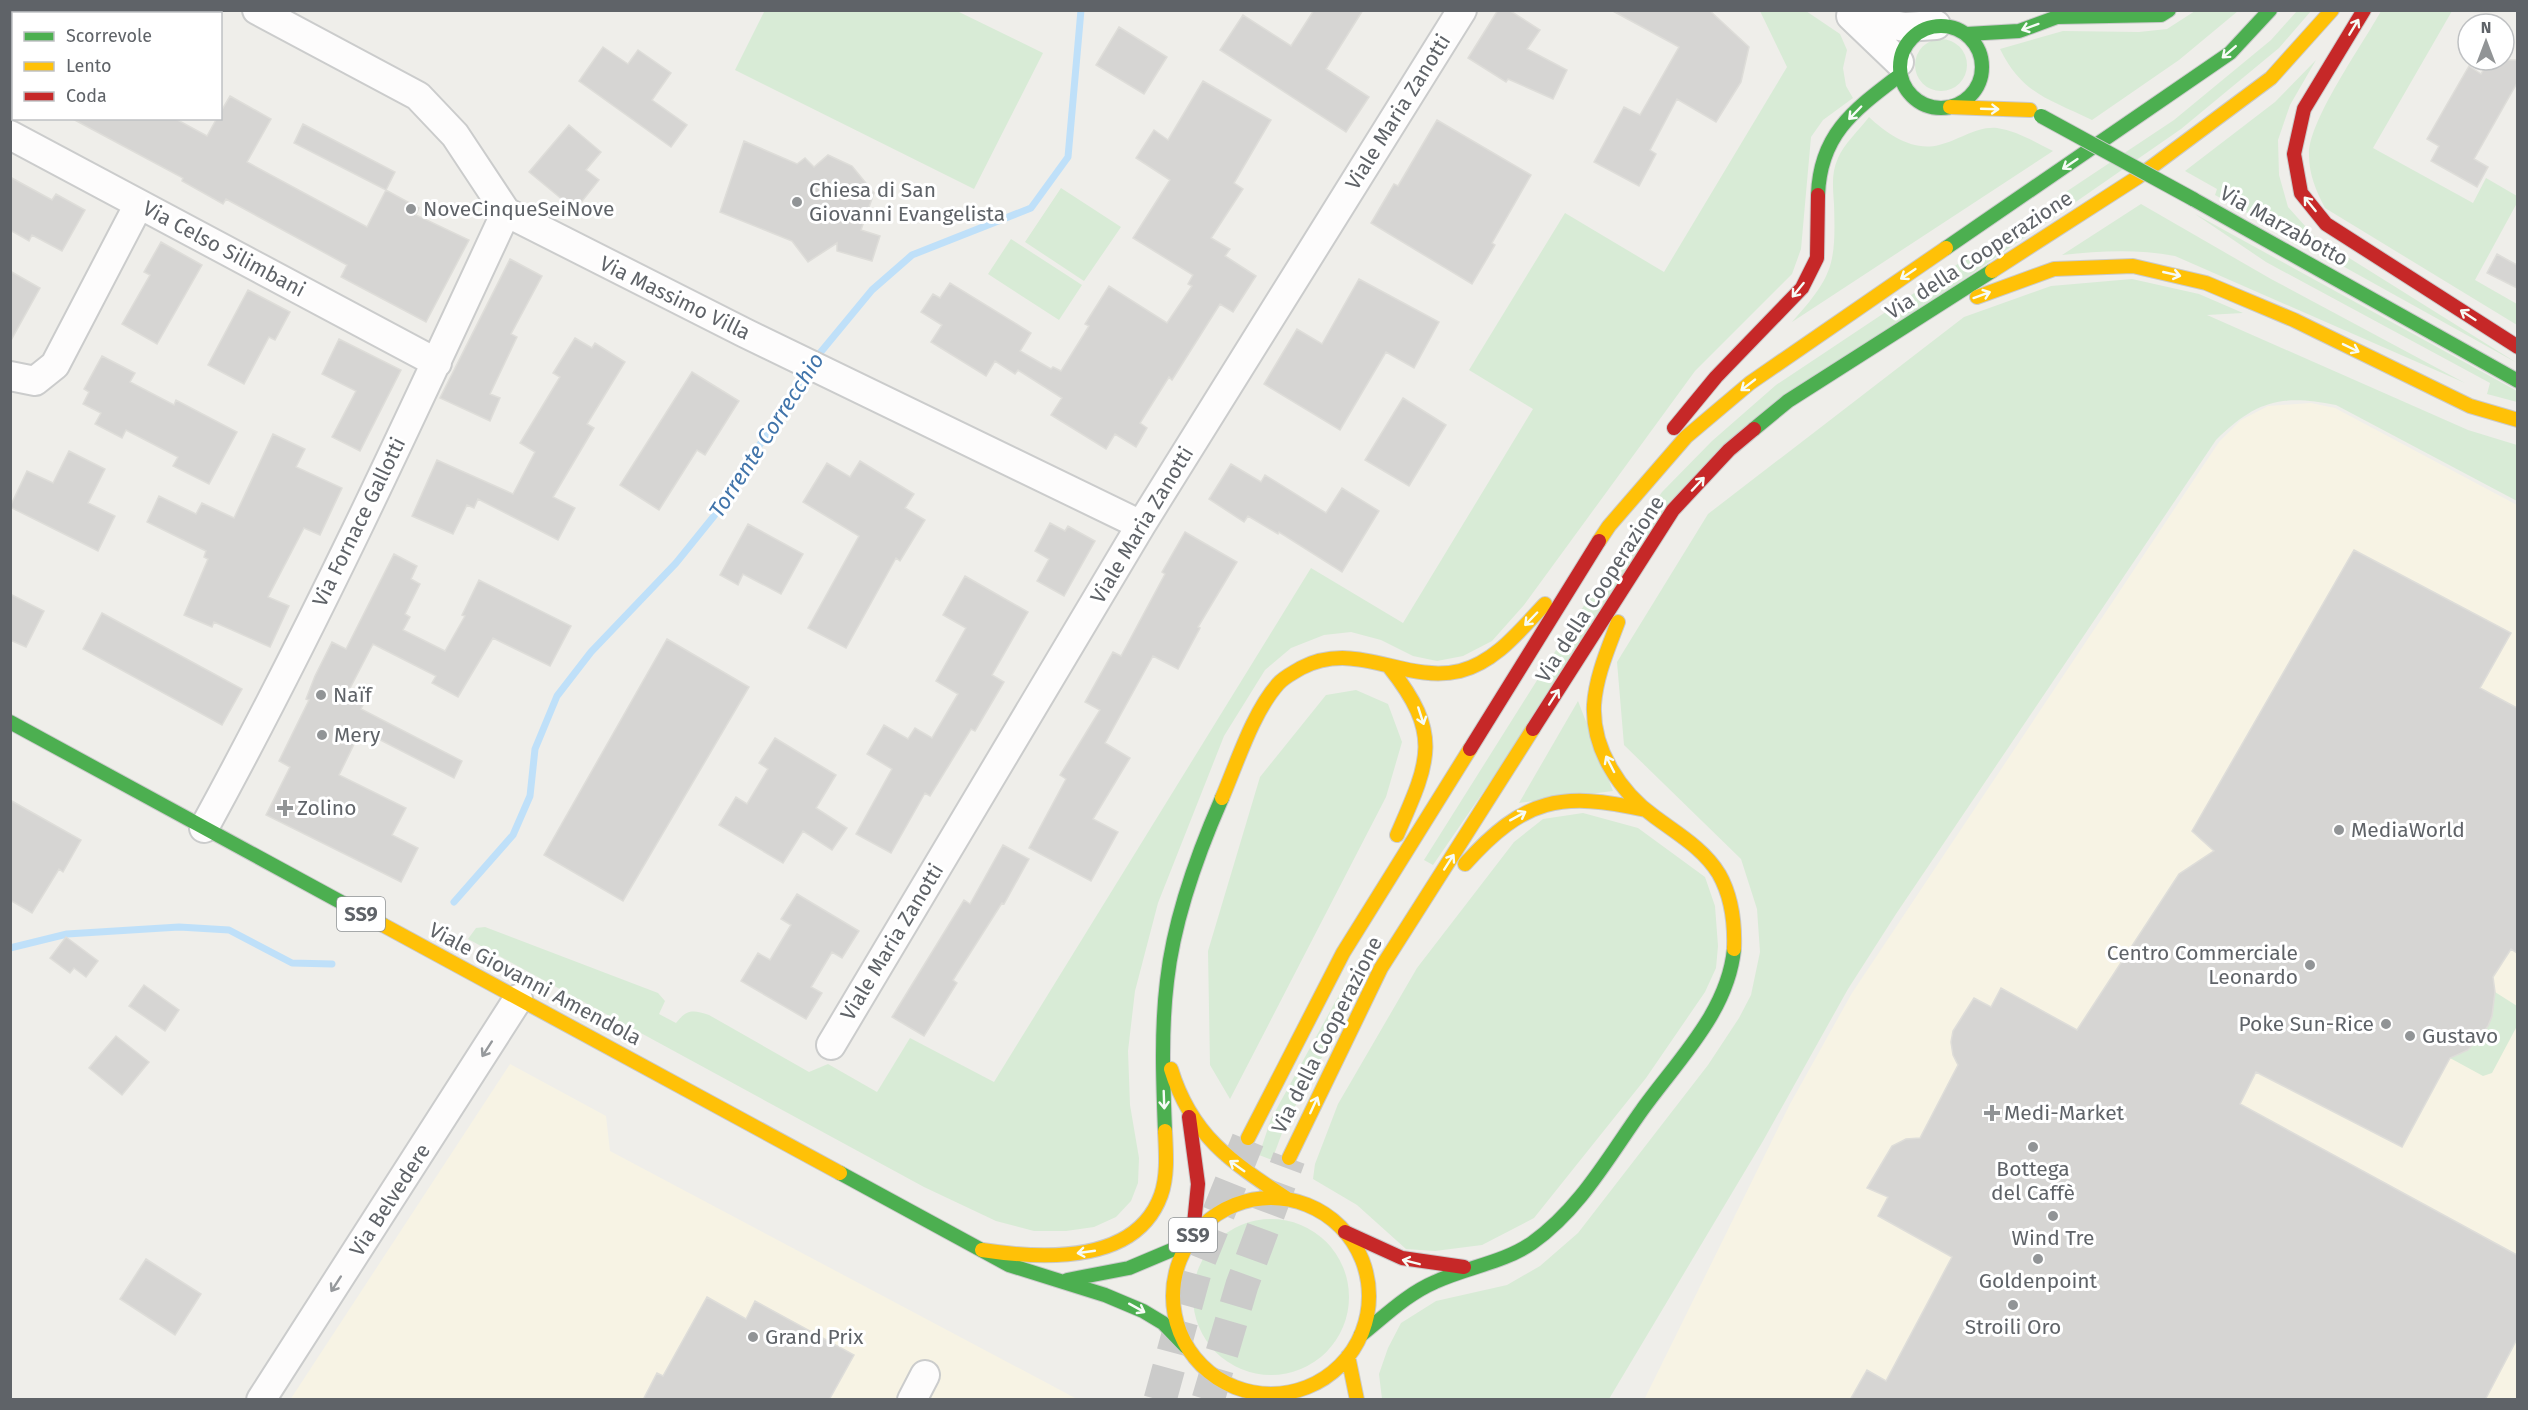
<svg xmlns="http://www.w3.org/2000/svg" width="2528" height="1410" viewBox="0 0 2528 1410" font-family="'Fira Sans',sans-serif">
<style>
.commercial{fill:#f7f3e4}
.green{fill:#d8ebd6}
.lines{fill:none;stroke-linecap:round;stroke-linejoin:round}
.stream{stroke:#bfe0f9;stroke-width:7}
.building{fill:#d6d5d3;stroke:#deddd9;stroke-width:1.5}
.highway-tunnel{stroke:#cbcbca;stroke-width:33;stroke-dasharray:33 16;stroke-linecap:butt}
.street-casing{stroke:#cbcccc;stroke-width:32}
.fast-casing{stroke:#cacacb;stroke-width:16}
.slow-casing{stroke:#cacacb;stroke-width:16}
.jam-casing{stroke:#cacacb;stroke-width:16}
.street{stroke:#fdfcfc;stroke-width:28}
.fast{stroke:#4caf50;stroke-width:14}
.slow{stroke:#ffc107;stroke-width:14}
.jam{stroke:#c62828;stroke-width:14}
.fast-bridge-casing{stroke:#cacacb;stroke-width:16;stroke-linecap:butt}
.fast-bridge{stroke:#4caf50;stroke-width:14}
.oneway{stroke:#f6fbf6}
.oneway2{stroke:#96999c}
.poi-dot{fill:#919496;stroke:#fff;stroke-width:2}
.labels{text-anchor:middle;stroke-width:6;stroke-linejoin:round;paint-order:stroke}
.shield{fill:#fff;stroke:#8f9295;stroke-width:1.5}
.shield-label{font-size:20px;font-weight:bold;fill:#5f6368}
.street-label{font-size:21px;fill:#5f6368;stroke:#fff}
.poi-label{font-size:21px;fill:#5f6368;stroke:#fff;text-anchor:start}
.water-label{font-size:22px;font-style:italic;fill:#4174aa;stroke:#fff}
</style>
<rect width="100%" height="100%" fill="#efeeea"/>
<path class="commercial" d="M2311 403 2335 408 2517 505V1399L1644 1400 1790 1104 1852 993 2219 442 2241 420 2268 406Z
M510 1064 606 1116 610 1151 1077 1399 290 1400Z"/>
<path class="green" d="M765 10 957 11 1043 53 974 189 735 70Z
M1760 11H1806L1840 34 1847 50 1843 68 1846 86 1853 98 1823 120 1811 137 1801 249 1792 274 1695 371 1524 605 1492 641 1463 656 1437 661 1413 656 1381 640 1351 632 1324 635 1291 648 1265 670 1224 736 1158 903 1135 991 1128 1051 1130 1105 1139 1158 1138 1183 1131 1201 1116 1217 1094 1227 1066 1231H1034L996 1221 924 1187 468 939 476 928 485 927 658 993 665 1001 659 1014 676 1023C687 1009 693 1010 709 1015L809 1072 828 1064 877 1092 910 1038 994 1082 1311 568 1403 623 1533 409 1469 370 1565 213 1664 272 1787 67Z
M2195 11H2238L2179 60 2092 120C2049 99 2022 94 2000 49L2063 31 2139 32 2167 29Z
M2297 11H2311L2279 48 2181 129 1719 449 1433 865 1424 860 1585 604 1662 492 1712 441 1776 385 2174 120 2271 40Z
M2381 11H2452L2373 148 2473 203 2486 178 2517 196V203L2475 280 2517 304V325L2325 208C2316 191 2309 174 2309 155 2308 121 2363 44 2381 11Z
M1915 65a26 26 0 1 1 52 0a26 26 0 1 1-52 0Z
M2316 60 2290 105 2278 140 2279 175 2288 207 2314 236 2517 363 2215 195 2217 189 2185 171 2275 102Z
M1869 117C1887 134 1913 152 1939 145 1958 141 1976 126 1997 128 2017 131 2035 142 2053 151L1792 322C1833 276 1836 265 1834 204 1833 188 1831 173 1838 158 1844 144 1859 130 1869 117Z
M1061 188 1121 227 1084 281 1025 242Z
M2141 204 2271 279 2465 383 2175 256C2136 249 2101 251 2062 255Z
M2195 214 2517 391V402L2487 394 2490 383 2266 262Z
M1011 239 1082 285 1059 320 988 274Z
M2132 279 2199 294 2243 313 2207 315 2468 430 2517 445V501L2336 405C2281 394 2256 401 2216 440L1896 914 1848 989 1763 1141 1609 1399H1382L1379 1374 1388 1348 1401 1323 1436 1301 1507 1285 1540 1266 1578 1233 1708 1065 1739 1018 1751 995 1760 952 1757 909 1741 859 1624 745 1617 662 1708 514 1964 317 2051 286Z
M1356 690 1388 704 1402 742 1386 797 1230 1099 1210 1065 1208 951 1260 777 1326 695Z
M1578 701 1613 791 1519 803Z
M1583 813 1638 828 1705 877 1715 906 1718 946 1716 968 1705 992 1646 1078 1534 1218 1482 1245 1435 1251 1406 1249 1357 1205 1313 1179 1315 1164 1338 1104 1417 968 1514 842 1543 819Z
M1356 964 1369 971 1285 1125 1272 1160 1259 1155 1271 1119Z
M2495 992 2517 1006V1026L2492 1073 2483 1076 2450 1058C2483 1043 2491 1027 2495 992Z
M1193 1297a78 78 0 1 1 156 0a78 78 0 1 1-156 0Z"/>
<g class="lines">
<path class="stream" d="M815 359 872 290 912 255 1031 208 1068 157 1081 10
M454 902 513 835 530 796 535 749 557 696 591 652 676 563 714 516 807 371
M10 948 67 934 179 927 229 930 292 963 332 964"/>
</g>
<path class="building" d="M1314 10H1363L1326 69 1369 97 1346 132 1220 50 1243 15 1291 46Z
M1498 10H1509L1540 30 1527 49 1567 70 1553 99 1508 79 1506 82 1468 58Z
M1611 10H1709L1749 47 1741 82 1716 122 1677 99 1650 150 1656 154 1639 186 1594 162 1624 107 1640 115 1679 47Z
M1119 27 1167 57 1144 94 1096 65Z
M603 47 628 64 638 50 671 73 652 100 687 125 671 147 579 81Z
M2489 60H2517V83L2474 159 2488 167 2477 187 2431 161 2439 146 2427 139 2469 66 2481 74Z
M1203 81 1271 120 1234 183 1243 189 1211 238 1230 249 1225 256 1256 276 1233 312 1220 304 1172 380 1169 377 1140 423 1147 428 1136 447 1115 434 1106 449 1051 415 1062 398 1018 370 1015 374 995 361 986 376 931 342 942 325 921 312 933 294 940 298 950 283 1031 333 1020 351 1051 369 1053 367 1061 371 1089 326 1085 324 1109 286 1167 323 1192 286 1188 284 1193 275 1133 238 1170 180 1136 158 1154 130 1168 140Z
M230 96 271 119 247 162 367 227 386 190 419 208 416 215 469 240 426 322 341 277 347 265 226 199 223 204 182 181 183 178 71 118H174L207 136 217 118H220V113Z
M1437 120 1531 175 1492 243 1495 245 1472 284 1371 223 1394 184 1398 186Z
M303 124 395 172 386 190 294 143Z
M569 125 601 152 586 170 599 180 575 210 529 172Z
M744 141 797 164 805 158 814 167 828 155 852 166 874 193 861 230 880 236 872 261 837 251V243L808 262 792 241 720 212Z
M10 177 52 200 56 194 85 210 62 251 32 235 29 241 10 230Z
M161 242 202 265 157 344 122 324 150 275 144 272Z
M2497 254 2517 265V288L2487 273Z
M510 259 542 276 511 334 517 337 490 394 500 398 490 421 440 398Z
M10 271 40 288 10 342Z
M1359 279 1439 322 1414 368 1386 352 1340 430 1264 384 1297 329 1322 344Z
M248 290 290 312 275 340 269 337 244 384 208 365Z
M575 338 592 348 595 343 625 362 587 424 594 428 553 497 575 508 558 540 478 499 474 508 467 505 453 534 412 516 437 460 513 494 535 452 520 443 560 377 553 373Z
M339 339 401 370 360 451 332 437 356 391 322 374Z
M102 356 135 373 130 382 174 405 176 400 237 432 209 484 173 466 178 457 126 430 122 438 95 424 101 413 83 404 89 392 84 389Z
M692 372 739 401 705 455 697 450 659 510 620 485Z
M1403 398 1446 425 1409 486 1365 460Z
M273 434 305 449 296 467 342 488 320 535 304 528 268 597 289 606 270 647 214 622 212 627 184 615 208 559 204 557 206 551 147 522 159 496 196 514 202 503 234 518Z
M69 451 105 469 88 503 115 516 98 551 10 507 27 471 53 483Z
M860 461 914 494 905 508 925 520 900 561 896 558 846 648 808 628 859 536 803 502 827 463 850 477Z
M1231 464 1261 482 1265 475 1326 513 1342 488 1379 511 1342 572 1279 532 1278 534 1248 516 1244 522 1209 499Z
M1050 523 1065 531 1068 526 1095 541 1064 596 1037 581 1049 559 1035 551Z
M748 524 803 554 781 594 743 574 738 585 720 575Z
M1185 532 1237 562 1198 627 1200 628 1178 669 1153 656 1105 743 1130 758 1093 819 1118 832 1091 881 1029 848 1066 779 1060 775 1100 710 1085 702 1113 652 1121 656 1165 574 1162 572Z
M2354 550 2511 633 2480 688 2517 708V953L2511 949 2493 977 2495 992 2492 1016 2488 1026 2468 1050 2450 1058 2402 1147 2256 1072 2240 1104 2517 1255V1339L2485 1400H1850L1867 1370 1886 1381 1952 1257 1878 1216 1888 1197 1867 1188 1892 1146 1906 1139 1920 1138 1958 1065 1953 1055 1951 1042 1953 1031 1974 998 1991 1007 2001 988 2077 1030 2179 874 2214 851 2192 831Z
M394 554 417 566 411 579 420 584 405 614 410 617 403 630 445 651 465 616 462 615 479 580 571 626 550 666 493 638 458 697 432 683 436 676 373 644 347 694 364 703 361 709 462 761 454 778 361 730 339 775 406 808 392 835 418 848 401 882 266 815 290 767 279 761 309 700 306 699 315 676 332 642 346 649Z
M965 576 1028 612 992 675 1004 682 975 731 971 729 930 796 925 793 891 853 856 834 892 769 867 754 884 725 908 739 915 728 932 738 958 694 936 681 966 628 943 615Z
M10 594 44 611 26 647 10 640Z
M102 613 242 689 222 725 83 649Z
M667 639 749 687 623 901 544 855Z
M775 738 836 775 816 808 847 828 832 850 803 831 783 863 719 825 736 797 747 804 768 769 759 763Z
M10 800 81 840 63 872 59 869 32 913 10 900Z
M1003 845 1029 859 1004 904 1002 903 953 980 957 983 924 1036 892 1017 964 900 970 904Z
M797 894 859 931 842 958 832 952 811 987 822 993 806 1019 741 981 758 953 770 960 791 925 781 919Z
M66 937 98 961 86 977 74 968 70 973 50 958Z
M144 985 179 1010 165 1031 129 1006Z
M116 1036 149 1062 122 1095 89 1068Z
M146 1259 201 1294 175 1335 120 1299Z
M707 1297 746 1319 755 1301 854 1355 829 1400H643L657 1373 663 1376Z"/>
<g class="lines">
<path class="highway-tunnel" d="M1160 1400 1196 1269 1248 1140
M1208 1400 1242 1285 1289 1158"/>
<g class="street-casing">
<path id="street" d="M257 10 418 96 455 135 506 212 745 333 1141 525
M1851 16 1899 62
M1856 19 1905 27 1936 25
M10 135 437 363
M10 376 35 381 55 365 139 204
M204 828C314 627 410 419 506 212
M831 1045 1141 525 1462 10
M261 1400 518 999
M912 1400 925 1375"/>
</g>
<g class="fast-casing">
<path id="fast" d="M1900 67a41 41 0 1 1 82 0a41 41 0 1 1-82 0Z
M1967 34 2019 31 2057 17 2161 15 2169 10
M1818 195C1820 134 1854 110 1900 75
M2193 199 2518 381
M1946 248 2230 53 2270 10
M1754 429 1788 401 1992 271
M10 722 383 925
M1165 1131C1163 1081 1161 1030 1167 981 1174 918 1197 855 1222 798
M840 1173 1009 1265 1105 1295 1143 1311 1163 1323 1186 1347
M1067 1280 1129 1268 1186 1244
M1361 1335C1385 1316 1407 1294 1435 1282 1467 1267 1503 1263 1532 1243 1580 1209 1609 1156 1642 1110 1677 1061 1728 1012 1734 949"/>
</g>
<g class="slow-casing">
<path id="slow" d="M1950 107 2030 110
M1992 271 2138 177 2271 78 2332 10
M1977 297 2054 269 2133 266 2206 283 2294 320 2470 406 2518 420
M1599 541 1609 526 1686 437 1750 383 1946 248
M1618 622C1608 649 1596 676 1594 705 1592 749 1620 792 1655 817 1678 834 1704 849 1719 874 1732 897 1735 923 1734 949
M1390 668C1443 735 1429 762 1397 835
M1222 798C1237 763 1253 712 1278 684 1284 677 1293 673 1301 668 1357 639 1404 684 1460 671 1496 662 1521 629 1545 604
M1465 864C1524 798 1561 791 1646 810
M383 925 840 1173
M1171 1069C1191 1135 1231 1162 1286 1198
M1248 1138 1343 953 1470 749
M1289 1158 1381 968 1533 729
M1173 1296a98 98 0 1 1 196 0a98 98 0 1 1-196 0Z
M982 1250C1041 1259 1136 1265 1161 1195 1168 1175 1166 1152 1165 1131
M1348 1356 1357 1400"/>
</g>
<g class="jam-casing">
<path id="jam" d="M2364 10 2304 109 2294 154 2301 193 2326 224 2518 347
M1674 428 1716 377 1802 288 1817 258 1818 195
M1533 729 1673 510 1729 450 1754 429
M1470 749 1599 541
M1189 1117 1198 1184 1193 1234
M1345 1232 1402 1258 1464 1267"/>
</g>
<use href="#street" class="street"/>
<use href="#fast" class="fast"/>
<use href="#slow" class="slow"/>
<use href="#jam" class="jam"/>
<g class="fast-bridge-casing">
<path id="fast-bridge" d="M2041 116 2193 199"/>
</g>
<use href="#fast-bridge" class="fast-bridge"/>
</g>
<defs><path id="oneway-shaft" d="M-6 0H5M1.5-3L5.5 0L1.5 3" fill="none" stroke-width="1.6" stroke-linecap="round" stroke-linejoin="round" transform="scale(1.5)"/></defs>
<g class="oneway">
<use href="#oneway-shaft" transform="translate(2030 27) rotate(160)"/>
<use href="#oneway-shaft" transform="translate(2354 27) rotate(-59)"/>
<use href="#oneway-shaft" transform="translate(2229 52) rotate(139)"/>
<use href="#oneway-shaft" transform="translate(1990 109) rotate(2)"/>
<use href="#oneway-shaft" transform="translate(1855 113) rotate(134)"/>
<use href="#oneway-shaft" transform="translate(2070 164) rotate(146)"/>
<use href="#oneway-shaft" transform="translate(2310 204) rotate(-129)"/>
<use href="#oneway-shaft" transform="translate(1908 274) rotate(146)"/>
<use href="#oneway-shaft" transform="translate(2172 274) rotate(13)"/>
<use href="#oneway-shaft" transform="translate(1798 290) rotate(129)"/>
<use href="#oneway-shaft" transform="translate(1982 295) rotate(-20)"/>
<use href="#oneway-shaft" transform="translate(2468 315) rotate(-147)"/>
<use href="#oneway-shaft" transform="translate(2351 348) rotate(26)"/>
<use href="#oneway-shaft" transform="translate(1748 385) rotate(142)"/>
<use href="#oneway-shaft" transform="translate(1698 484) rotate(-47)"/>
<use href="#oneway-shaft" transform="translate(1531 619) rotate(134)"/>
<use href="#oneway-shaft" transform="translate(1554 697) rotate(-57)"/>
<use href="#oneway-shaft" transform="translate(1421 716) rotate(72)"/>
<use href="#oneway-shaft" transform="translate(1610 764) rotate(-117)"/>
<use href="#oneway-shaft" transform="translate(1518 816) rotate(-29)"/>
<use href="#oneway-shaft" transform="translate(1449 862) rotate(-57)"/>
<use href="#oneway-shaft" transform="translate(1164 1100) rotate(88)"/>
<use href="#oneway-shaft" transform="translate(1314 1105) rotate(-65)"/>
<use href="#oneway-shaft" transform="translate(1237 1166) rotate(-145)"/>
<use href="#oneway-shaft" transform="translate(1086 1252) rotate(172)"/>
<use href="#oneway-shaft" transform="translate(1411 1262) rotate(-166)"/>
<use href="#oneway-shaft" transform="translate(1137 1308) rotate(29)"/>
</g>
<g class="oneway2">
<use href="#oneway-shaft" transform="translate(487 1049) rotate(123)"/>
<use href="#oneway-shaft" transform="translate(336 1284) rotate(123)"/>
</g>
<g class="poi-dot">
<circle cx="797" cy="202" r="6"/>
<circle cx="411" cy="209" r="6"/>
<circle cx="321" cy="695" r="6"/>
<circle cx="322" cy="735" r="6"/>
<path d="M282 799h6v6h6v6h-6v6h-6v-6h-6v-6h6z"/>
<circle cx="2339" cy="830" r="6"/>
<circle cx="2310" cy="965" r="6"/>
<circle cx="2386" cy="1024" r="6"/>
<circle cx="2410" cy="1036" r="6"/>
<path d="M1989 1104h6v6h6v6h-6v6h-6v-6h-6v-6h6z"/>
<circle cx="2033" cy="1147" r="6"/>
<circle cx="2053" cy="1216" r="6"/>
<circle cx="2038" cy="1259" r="6"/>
<circle cx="2013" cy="1305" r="6"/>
<circle cx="753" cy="1337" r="6"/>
</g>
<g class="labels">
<g class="shield">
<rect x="337" y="897" width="48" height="34" rx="4.5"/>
<rect x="1169" y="1218" width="48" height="34" rx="4.5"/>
</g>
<g class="shield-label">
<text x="361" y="921">SS9</text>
<text x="1193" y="1242">SS9</text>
</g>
<g class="street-label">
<text transform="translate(1398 112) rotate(-58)" y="7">Viale Maria Zanotti</text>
<text transform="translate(2284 226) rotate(29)" y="7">Via Marzabotto</text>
<text transform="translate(224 249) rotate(28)" y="7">Via Celso Silimbani</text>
<text transform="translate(1979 255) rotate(-33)" y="7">Via della Cooperazione</text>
<text transform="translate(675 298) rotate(26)" y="7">Via Massimo Villa</text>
<text transform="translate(359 522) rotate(-64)" y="7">Via Fornace Gallotti</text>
<text transform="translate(1142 525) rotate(-59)" y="7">Viale Maria Zanotti</text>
<text transform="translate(1600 589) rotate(-57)" y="7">Via della Cooperazione</text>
<text transform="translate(892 942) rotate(-59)" y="7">Viale Maria Zanotti</text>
<text transform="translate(535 984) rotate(28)" y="7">Viale Giovanni Amendola</text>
<text transform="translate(1327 1035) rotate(-63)" y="7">Via della Cooperazione</text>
<text transform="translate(390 1200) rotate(-57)" y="7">Via Belvedere</text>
</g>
<g class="poi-label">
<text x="809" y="197">Chiesa di San<tspan x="809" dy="24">Giovanni Evangelista</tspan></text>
<text x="423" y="216">NoveCinqueSeiNove</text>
<text x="333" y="702">Naïf</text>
<text x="334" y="742">Mery</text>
<text x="297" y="815">Zolino</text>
<text x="2351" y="837">MediaWorld</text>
<text x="2298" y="960" text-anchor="end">Centro Commerciale<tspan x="2298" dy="24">Leonardo</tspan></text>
<text x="2374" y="1031" text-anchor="end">Poke Sun-Rice</text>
<text x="2422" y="1043">Gustavo</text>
<text x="2004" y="1120">Medi-Market</text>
<text x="2033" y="1176" text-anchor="middle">Bottega<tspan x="2033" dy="24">del Caffè</tspan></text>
<text x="2053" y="1245" text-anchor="middle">Wind Tre</text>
<text x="2038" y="1288" text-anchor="middle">Goldenpoint</text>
<text x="2013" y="1334" text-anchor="middle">Stroili Oro</text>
<text x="765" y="1344">Grand Prix</text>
</g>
<g class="water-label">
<text transform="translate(766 435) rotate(-57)" y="8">Torrente Correcchio</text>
</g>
</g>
<rect width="2528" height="1410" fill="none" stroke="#5f6368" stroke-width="24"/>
<rect x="12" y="12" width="210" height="108" fill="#ffffff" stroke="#bfc1c3" stroke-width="1.5"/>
<rect x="24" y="32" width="30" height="9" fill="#4caf50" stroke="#bfc1c3" stroke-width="1.5"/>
<text x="66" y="42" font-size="18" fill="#5f6368">Scorrevole</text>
<rect x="24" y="62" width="30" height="9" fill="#ffc107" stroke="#bfc1c3" stroke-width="1.5"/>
<text x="66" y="72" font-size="18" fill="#5f6368">Lento</text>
<rect x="24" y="92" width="30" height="9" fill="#c62828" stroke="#bfc1c3" stroke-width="1.5"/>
<text x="66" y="102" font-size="18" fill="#5f6368">Coda</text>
<g transform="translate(2486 42)"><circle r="28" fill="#ffffff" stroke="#bfc1c3" stroke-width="1.5"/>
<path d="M0-4.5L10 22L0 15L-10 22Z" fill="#919496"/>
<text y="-9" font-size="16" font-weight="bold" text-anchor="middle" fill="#5f6368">N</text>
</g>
</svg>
